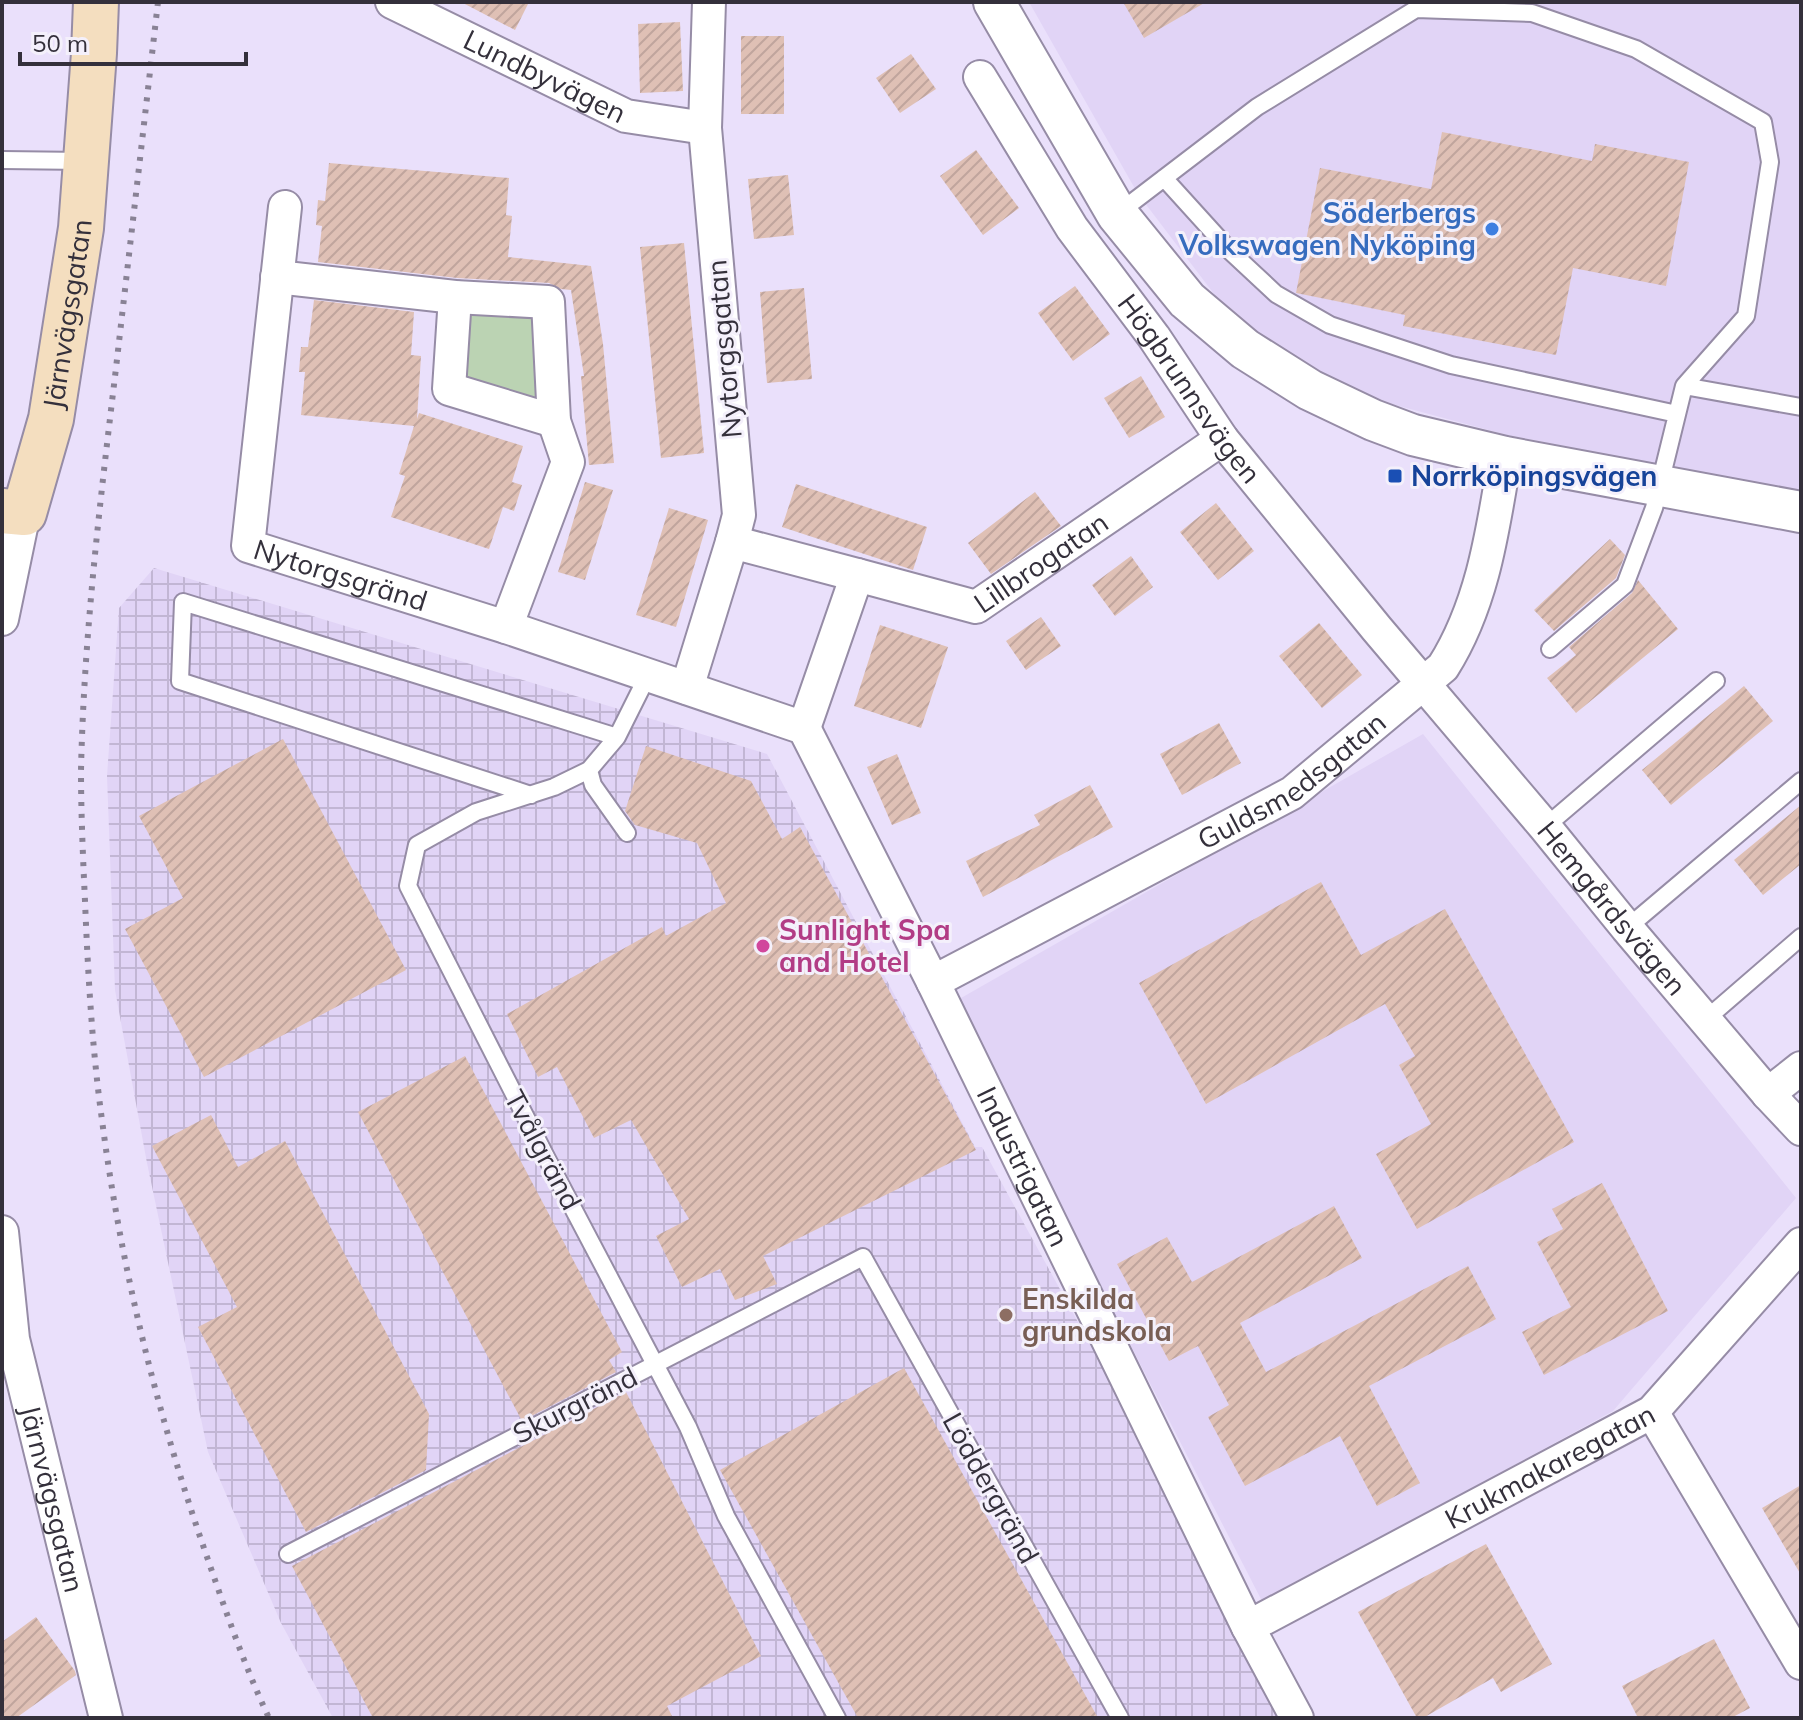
<svg xmlns="http://www.w3.org/2000/svg" width="1803" height="1720" viewBox="0 0 1803 1720" font-family="Mulish,sans-serif">
<style>
.built{fill:#e1d4f6}
.industrial{fill:url(#industrial-grid)}
.green{fill:#bbd3b3}
.building{fill:url(#building-hatch)}
.lines{fill:none;stroke-linecap:round;stroke-linejoin:round}
.service-casing{stroke:#968ca6;stroke-width:20}
.minor-casing{stroke:#968ca6;stroke-width:36}
.tertiary-casing{stroke:#968ca6;stroke-width:44}
.secondary-casing{stroke:#968ca6;stroke-width:48}
.service{stroke:#fff;stroke-width:16}
.minor{stroke:#fff;stroke-width:32}
.tertiary{stroke:#fff;stroke-width:40}
.secondary{stroke:#f4debf;stroke-width:44}
.rail{stroke:#898295;stroke-width:6;stroke-dasharray:4 8;stroke-linecap:butt}
.shop-dot{fill:#3f7fe0;stroke:#f4f0fb;stroke-width:3}
.transit-dot{fill:#1a4fb4;stroke:#f4f0fb;stroke-width:3}
.hotel-dot{fill:#d1479c;stroke:#f4f0fb;stroke-width:3}
.education-dot{fill:#8d6e63;stroke:#f4f0fb;stroke-width:3}
.labels{text-anchor:middle;stroke-width:6;stroke-linejoin:round;paint-order:stroke}
.street-label{font-size:28px;fill:#34303b;stroke:#f4f0fb}
.shop-label{font-size:28px;font-weight:bold;fill:#366cbe;stroke:#f4f0fb;text-anchor:end}
.transit-label{font-size:28px;font-weight:bold;fill:#164399;stroke:#f4f0fb;text-anchor:start}
.hotel-label{font-size:28px;font-weight:bold;fill:#b23c85;stroke:#f4f0fb;text-anchor:start}
.education-label{font-size:28px;font-weight:bold;fill:#785e54;stroke:#f4f0fb;text-anchor:start}
</style>
<defs>
<pattern id="industrial-grid" width="8" height="8" patternUnits="userSpaceOnUse" patternTransform="scale(2)"><rect width="8" height="8" fill="#e1d4f6"/><path d="M0 4h8M4 0v8" fill="none" stroke="#c2b6d4"/></pattern>
<pattern id="building-hatch" width="6" height="6" patternUnits="userSpaceOnUse" patternTransform="scale(2)"><rect width="6" height="6" fill="#dfc0b5"/><path d="M-1 1l2-2M0 6l6-6M5 7l2-2" fill="none" stroke="#c0a59d"/></pattern>
</defs>
<rect width="100%" height="100%" fill="#eae0fb"/>
<path class="built" d="M1029 2H1801V493L1507 435 1362 396 1243 332 1138 194Z
M1423 734 1796 1198 1613 1411 1263 1603 954 1002Z"/>
<path class="industrial" d="M154 568 767 754 975 1147H982L1295 1718H333L281 1623 208 1452 147 1163 115 990 107 776 119 608Z"/>
<path class="green" d="M464 310 533 314 543 401 460 384Z"/>
<path class="building" d="M461 2H529L515 30Z
M1123 2H1206L1144 38Z
M680 22 683 91 640 93 638 24Z
M741 36H784V114H741Z
M911 54 936 89 900 113 876 78Z
M1442 132 1592 161 1595 144 1689 162 1666 286 1573 268 1556 355 1403 326 1405 315 1296 293 1320 168 1431 189Z
M976 150 1019 208 983 235 940 176Z
M329 163 509 178 506 215 512 216 508 257 591 266 603 344 614 463 589 465 581 376H584L571 290 561 289 549 283 457 278 318 262 322 226 316 225 318 200 325 201Z
M788 175 794 235 754 239 748 179Z
M684 243 704 453 661 458 640 247Z
M1075 286 1110 334 1073 361 1038 313Z
M804 288 812 379 767 383 760 292Z
M314 300 414 312 411 355 421 356 417 419 419 413 523 446 512 482 522 485 514 511 503 507 489 549 391 517 405 476 399 474 414 426 301 415 305 372H299L301 347H308Z
M1141 376 1165 417 1129 438 1104 398Z
M585 482 613 490 585 580 558 572Z
M796 484 927 527 913 570 782 527Z
M1035 492 1061 526 991 574 968 543Z
M1216 503 1254 551 1218 580 1180 532Z
M669 508 708 520 676 627 636 615Z
M1610 539 1625 555 1616 578 1554 631 1534 610Z
M1131 556 1153 587 1115 616 1092 585Z
M1638 580 1678 629 1576 713 1547 678 1576 655 1569 647 1632 593Z
M1041 617 1061 646 1026 670 1006 641Z
M1319 623 1362 675 1322 708 1279 656Z
M880 625 948 647 921 728 854 706Z
M1744 686 1773 721 1671 805 1642 770Z
M1219 723 1241 763 1182 795 1160 754Z
M283 739 406 970 204 1077 125 929 183 898 139 816Z
M646 746 751 781 782 839 800 827 976 1150 763 1256 777 1284 735 1300 720 1269 682 1287 656 1236 689 1219 631 1120 594 1138 557 1067 538 1077 507 1014 662 927 666 936 726 903 697 843 635 825 625 811Z
M897 754 921 813 892 825 867 767Z
M1090 785 1113 827 983 897 966 861 1040 825 1034 815Z
M1801 805V864L1763 895 1734 860Z
M1321 882 1361 955 1445 909 1574 1142 1417 1229 1376 1154 1431 1124 1399 1065 1415 1056 1385 1004 1206 1104 1139 983Z
M465 1056 622 1352 609 1360 616 1372 522 1421 358 1112Z
M211 1115 238 1167 285 1141 429 1414 426 1470 306 1532 198 1327 237 1307 152 1146Z
M1602 1183 1668 1311 1544 1375 1522 1332 1571 1307 1537 1242 1563 1229 1552 1209Z
M1334 1206 1362 1258 1240 1323 1266 1372 1468 1266 1496 1319 1369 1386 1420 1483 1377 1506 1340 1436 1245 1486 1208 1417 1229 1405 1198 1346 1169 1361 1117 1264 1167 1237 1192 1282Z
M904 1368 1098 1718H858L720 1470Z
M626 1392 761 1656 667 1706 673 1718H373L292 1566Z
M1801 1485V1575L1762 1508Z
M1486 1544 1552 1664 1501 1692 1493 1678 1423 1718H1417L1358 1612Z
M36 1617 75 1671 76 1675 16 1718H2V1642Z
M1714 1639 1750 1708 1731 1718H1638L1622 1686Z"/>
<g class="lines">
<g class="service-casing">
<path id="service" d="M2 160 85 161
M1164 178 1232 253 1276 294 1330 325 1451 365 1677 414
M1117 214 1257 107 1416 9 1532 13 1636 49 1763 122 1770 162 1746 316 1684 386
M1550 649 1625 585 1654 508 1684 386 1801 407
M648 675 617 737 589 770 554 787 476 812 417 845 408 886 545 1155 688 1427 726 1516 837 1718
M589 770 593 785 627 833
M531 795 180 681 183 602 617 737
M1545 827 1716 681
M1627 928 1801 781
M1705 1020 1801 937
M288 1554 863 1257 1120 1718"/>
</g>
<g class="minor-casing">
<g id="minor">
<path id="s1" d="M392 2 626 116 705 128"/>
<path id="s2" d="M980 77 1072 228 1154 337 1222 439 1377 629 1545 827 1627 928 1768 1094 1801 1129"/>
<path id="s3" d="M285 207 248 546 506 627"/>
<path id="s4" d="M277 277 455 297 548 302 554 421 568 462 506 627 804 728 933 982 1248 1627 1297 1718"/>
<path d="M455 297 449 389 554 421"/>
<path d="M732 542 857 575"/>
<path d="M2 619 24 513"/>
<path d="M687 688 732 542 739 515 705 128 709 2"/>
<path id="s5" d="M804 728 857 575 976 607 1222 439"/>
<path id="s6" d="M933 982 1292 793 1443 667C1483 604 1493 529 1505 457"/>
<path d="M1768 1094 1801 1068"/>
<path id="s7" d="M2 1232 13 1339 106 1718"/>
<path d="M1652 1412 1801 1663"/>
<path id="s8" d="M1248 1627 1652 1412 1801 1244"/>
</g>
</g>
<g class="tertiary-casing">
<path id="tertiary" d="M994 2 1117 214 1187 300 1245 349 1310 390 1373 420 1413 435 1505 457 1801 512"/>
</g>
<g class="secondary-casing">
<g id="secondary">
<path id="s9" d="M2 511 24 513 51 419 81 228 94 53 96 2"/>
</g>
</g>
<use href="#service" class="service"/>
<use href="#minor" class="minor"/>
<use href="#tertiary" class="tertiary"/>
<use href="#secondary" class="secondary"/>
<path class="rail" d="M158 2C144 124 130 246 116 368 100 502 84 635 81 770 81 814 83 858 85 901 88 974 92 1048 102 1120 121 1268 157 1413 206 1554 225 1609 244 1665 269 1718"/>
</g>
<circle class="shop-dot" cx="1492" cy="229" r="8"/>
<rect class="transit-dot" x="1387" y="468" width="16" height="16" rx="4"/>
<circle class="hotel-dot" cx="763" cy="946" r="8"/>
<circle class="education-dot" cx="1006" cy="1315" r="8"/>
<g class="labels">
<g class="street-label">
<text dy="10" stroke="none"><textPath href="#s1" startOffset="170">Lundbyvägen</textPath></text>
<text dy="10" stroke="none"><textPath href="#s9" startOffset="226">Järnvägsgatan</textPath></text>
<text transform="translate(724 349) rotate(-95)" y="10">Nytorgsgatan</text>
<text dy="10" stroke="none"><textPath href="#s2" startOffset="376">Högbrunnsvägen</textPath></text>
<text dy="10" stroke="none"><textPath href="#s5" startOffset="364">Lillbrogatan</textPath></text>
<text dy="10" stroke="none"><textPath href="#s3" startOffset="438">Nytorgsgränd</textPath></text>
<text dy="10" stroke="none"><textPath href="#s6" startOffset="412">Guldsmedsgatan</textPath></text>
<text dy="10" stroke="none"><textPath href="#s2" startOffset="1046">Hemgårdsvägen</textPath></text>
<text transform="translate(543 1150) rotate(62)" y="10">Tvålgränd</text>
<text dy="10" stroke="none"><textPath href="#s4" startOffset="1416">Industrigatan</textPath></text>
<text transform="translate(575 1405) rotate(-27)" y="10">Skurgränd</text>
<text dy="10" stroke="none"><textPath href="#s8" startOffset="342">Krukmakaregatan</textPath></text>
<text transform="translate(991 1488) rotate(61)" y="10">Löddergränd</text>
<text dy="10" stroke="none"><textPath href="#s7" startOffset="272">Järnvägsgatan</textPath></text>
</g>
<g class="shop-label">
<text x="1476" y="223">Söderbergs<tspan x="1476" dy="32">Volkswagen Nyköping</tspan></text>
</g>
<g class="transit-label">
<text x="1411" y="486">Norrköpingsvägen</text>
</g>
<g class="hotel-label">
<text x="779" y="940">Sunlight Spa<tspan x="779" dy="32">and Hotel</tspan></text>
</g>
<g class="education-label">
<text x="1022" y="1309">Enskilda<tspan x="1022" dy="32">grundskola</tspan></text>
</g>
</g>
<rect width="1803" height="1720" fill="none" stroke="#34303b" stroke-width="8"/>
<path d="M20 52v12h226v-12" fill="none" stroke="#34303b" stroke-width="4"/>
<text x="32" y="52" font-size="24" fill="#34303b" stroke="#f4f0fb" stroke-width="6" paint-order="stroke">50 m</text>
</svg>
